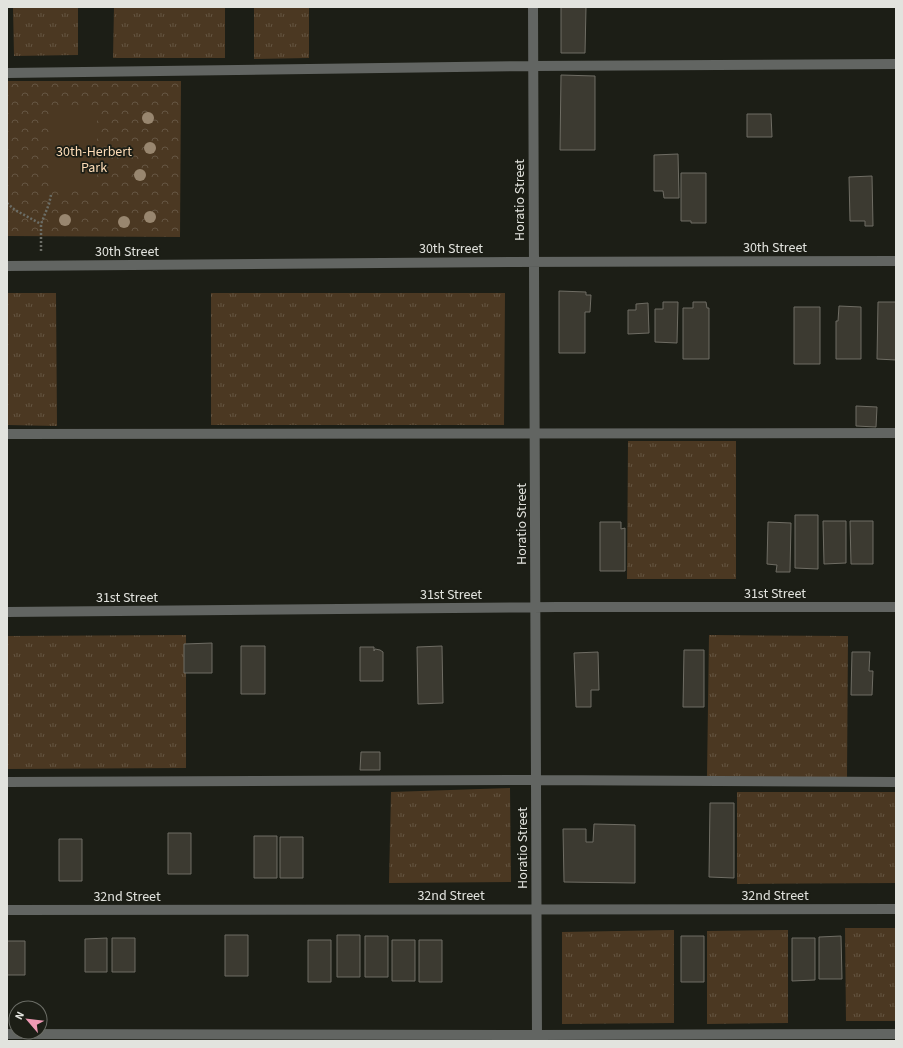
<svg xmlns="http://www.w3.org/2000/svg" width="903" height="1048" viewBox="0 0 903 1048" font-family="'Source Sans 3',sans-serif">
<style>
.grass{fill:url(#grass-tufts)}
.park{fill:url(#park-crowns)}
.garden{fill:#4b3822}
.building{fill:#3c3a31;stroke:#6f6d64}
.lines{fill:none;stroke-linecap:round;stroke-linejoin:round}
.path{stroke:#6b6d66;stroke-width:2.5;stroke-dasharray:2 2;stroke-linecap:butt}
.minor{stroke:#626562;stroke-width:10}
.tree{fill:#98866f}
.labels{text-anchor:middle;stroke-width:3.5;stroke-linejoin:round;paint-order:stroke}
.park-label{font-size:14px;fill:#fddcb7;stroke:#1c1e16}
.street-label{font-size:14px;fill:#e2e3de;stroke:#1c1e16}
</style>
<defs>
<pattern id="grass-tufts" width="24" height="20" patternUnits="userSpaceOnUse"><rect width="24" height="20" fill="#4b3822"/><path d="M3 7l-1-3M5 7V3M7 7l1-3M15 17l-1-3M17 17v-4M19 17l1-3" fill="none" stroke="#655542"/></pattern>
<pattern id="park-crowns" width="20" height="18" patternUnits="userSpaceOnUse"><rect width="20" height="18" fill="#4b3822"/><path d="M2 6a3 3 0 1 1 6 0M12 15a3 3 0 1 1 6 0" fill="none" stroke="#655542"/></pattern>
</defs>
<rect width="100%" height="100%" fill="#1c1e16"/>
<path class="grass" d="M13 7H78V55L14 56Z
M114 7H225V58H113Z
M254 7H309V58L254 59Z
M7 293H56L57 426 7 425Z
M211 293H505L504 425H211Z
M628 441H736V579H627Z
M186 635V768L7 769V636Z
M709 635 848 636 847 778 707 777Z
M510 788 511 882 389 883 391 792Z
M737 792H896V883L737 884Z
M845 928H896V1021H846Z
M674 930V1023L562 1024V932Z
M788 930V1023L707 1024V931Z
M565 1040H811L565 1041Z"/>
<path class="park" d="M7 81H181L180 237 7 236Z"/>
<path class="garden" d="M51 108H97V186H51Z"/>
<path class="building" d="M561 7H586L585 53H561Z
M561 75 595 76V150H560Z
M747 114H771L772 137H747Z
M678 154 679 198H664L663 191H654V155Z
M681 173H706V223H691V221H681Z
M872 176 873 226H865V221H850L849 177Z
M559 291 586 292V295H591L590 312H585V353H559Z
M663 302H678L677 343 655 342V309H663Z
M693 302H706L707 308H709V359H683V308H693Z
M878 302H896V360L877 359Z
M648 303 649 333 628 334V310H636V304Z
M839 306 861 307V359H836V321H838Z
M794 307H820V364H794Z
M856 406 877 407 876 427 856 426Z
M795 515H818V569L795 568Z
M823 521H846V563L824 564Z
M850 521H873V564H851Z
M600 522H621V529L625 528V571H600Z
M768 522 791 523 790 572H776L777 565 767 564Z
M212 643V673H184V644Z
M241 646H265V694H241Z
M442 646 443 703 418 704 417 647Z
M360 647H374V651L375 649 380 650 383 652V681H360Z
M684 650H704V707H683Z
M598 652 599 690H591V707H576L574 653Z
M852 652H870L869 671H873L872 695H851Z
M361 752H380V770H360Z
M710 803H734V878L709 877Z
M594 824 635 825V883L564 882 563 829H586V842H593Z
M168 833H191V874H168Z
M254 836H277V878H254Z
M280 837H303V878H280Z
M59 839H82V881H59Z
M225 935H248V976H225Z
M337 935H360V977H337Z
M365 936H388V977H365Z
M681 936H704V982H681Z
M841 936 842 979H819V937Z
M107 938V972H85V939Z
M112 938H135V972H112Z
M792 938H815V980L792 981Z
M308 940H331V982H308Z
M392 940H415V981H392Z
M419 940H442V982H419Z
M7 941H25V975H7Z"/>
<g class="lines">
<path class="path" d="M7 203 15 210 41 224
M41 251V224L49 204 51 195"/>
<path class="minor" d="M533 7 537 1041
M7 73 533 66 896 64
M7 266 510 262 896 261
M7 434 896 433
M7 612 557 607H896
M7 782 536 780 896 782
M7 910 896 909
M7 1034 537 1035 896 1034"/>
</g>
<g class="tree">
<circle cx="148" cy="118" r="6"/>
<circle cx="150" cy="148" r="6"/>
<circle cx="140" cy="175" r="6"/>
<circle cx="150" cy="217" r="6"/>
<circle cx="65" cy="220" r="6"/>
<circle cx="124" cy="222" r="6"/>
</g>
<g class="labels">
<g class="park-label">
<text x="94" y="156">30th-Herbert<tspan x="94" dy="16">Park</tspan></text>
</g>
<g class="street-label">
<text transform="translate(519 200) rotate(-90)" y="5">Horatio Street</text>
<text x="775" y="252">30th Street</text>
<text x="451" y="253">30th Street</text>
<text x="127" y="256">30th Street</text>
<text transform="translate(521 524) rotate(-90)" y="5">Horatio Street</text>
<text x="775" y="598">31st Street</text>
<text x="451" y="599">31st Street</text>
<text x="127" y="602">31st Street</text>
<text transform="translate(522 848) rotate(-90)" y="5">Horatio Street</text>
<text x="451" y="900">32nd Street</text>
<text x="775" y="900">32nd Street</text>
<text x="127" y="901">32nd Street</text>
</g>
</g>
<rect width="903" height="1048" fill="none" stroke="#e2e3de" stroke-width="16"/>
<g transform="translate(28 1020) rotate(298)"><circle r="19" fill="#1c1e16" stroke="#6b6d66"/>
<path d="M0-3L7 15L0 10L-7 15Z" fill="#f09ab5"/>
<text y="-6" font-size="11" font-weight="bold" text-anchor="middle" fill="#e2e3de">N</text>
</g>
</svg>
